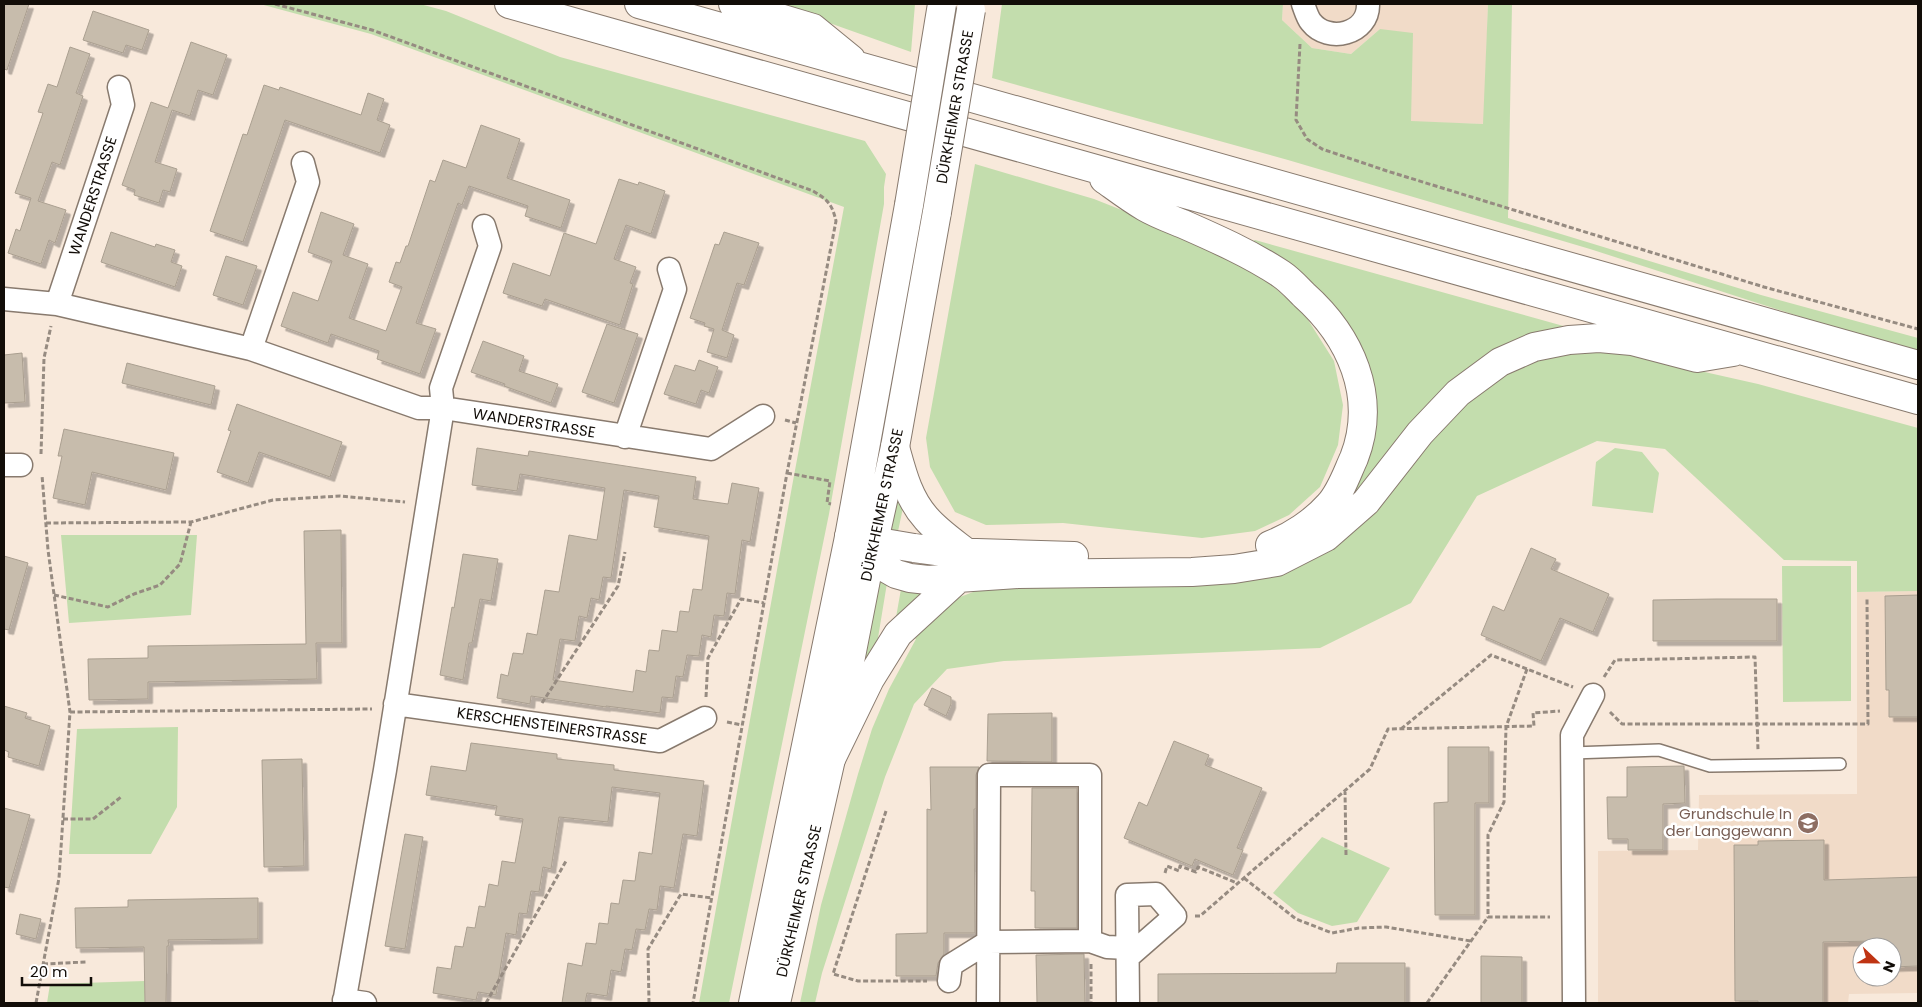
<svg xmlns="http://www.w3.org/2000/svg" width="1922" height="1007" viewBox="0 0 1922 1007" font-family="Poppins,sans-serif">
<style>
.built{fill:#f1dbc8;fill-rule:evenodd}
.green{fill:#c3ddad}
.building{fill:#c7bcac;stroke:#aa9f90;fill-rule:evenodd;filter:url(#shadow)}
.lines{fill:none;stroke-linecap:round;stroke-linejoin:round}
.service-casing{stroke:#887a6e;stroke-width:14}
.minor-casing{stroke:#887a6e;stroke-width:25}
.tertiary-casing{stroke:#887a6e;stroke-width:30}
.secondary-casing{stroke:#887a6e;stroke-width:30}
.trunk-casing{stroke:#887a6e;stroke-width:30}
.path{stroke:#968b81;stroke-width:3;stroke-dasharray:5 2.5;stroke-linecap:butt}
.service{stroke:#fff;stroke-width:11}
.minor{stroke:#fff;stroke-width:22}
.tertiary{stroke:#fff;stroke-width:28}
.secondary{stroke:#fff;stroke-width:28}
.trunk{stroke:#fff;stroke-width:28}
.secondary-bridge-casing{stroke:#887a6e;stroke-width:30;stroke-linecap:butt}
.secondary-bridge{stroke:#fff;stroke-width:28}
.labels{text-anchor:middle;stroke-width:5;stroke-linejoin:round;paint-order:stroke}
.street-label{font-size:15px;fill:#120d08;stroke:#fff}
.education-label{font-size:15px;fill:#785e54;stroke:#fff;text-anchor:end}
</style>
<defs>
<filter id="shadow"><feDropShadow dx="4.5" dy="4.5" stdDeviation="0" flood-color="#0004"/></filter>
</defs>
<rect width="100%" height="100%" fill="#f8e9db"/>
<path class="built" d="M1283 4H1488L1484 124 1411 122 1380 29 1351 54 1312 48 1282 20Z
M1918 591V993L1849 994 1848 1003H1598V851L1698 850 1699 795 1857 794V592ZM1862 947H1892V977H1862Z"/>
<path class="green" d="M260 4H420L446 11 560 57 865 141 886 174 884 187V204L829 514 729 1003H699L793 481 844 207 371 34Z
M776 4H915L911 52Z
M1002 4H1283L1282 20 1312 48 1351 54 1380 29 1413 33 1411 121 1483 124 1488 4H1512L1508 218 1761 295 1918 338V350L1826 325 1590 249 1288 160 992 78Z
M975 164 1094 199 1182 234 1261 275 1305 315 1334 361 1343 405 1338 445 1320 487 1289 515 1255 531 1202 538 1063 523 986 525 955 512 930 467 926 438Z
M1255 240 1567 327 1500 362 1366 502 1330 504 1356 451 1343 341 1238 249Z
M1589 346 1758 384 1918 428V591L1857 592V561L1784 560 1665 449 1597 441 1477 496 1411 603 1320 648 1004 661 947 669 914 704 885 777 822 973 815 1003H800L821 905 858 774 872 729 889 689 916 639 908 635 939 609 960 597 989 586 1288 566 1455 409 1494 379 1535 358Z
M1615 448 1642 452 1659 473 1653 513 1592 506 1596 462Z
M893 487 904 503 897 536 888 534Z
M61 535H197L191 615 69 623Z
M1782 566H1851V701L1783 702Z
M875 577 887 583 877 644 860 672Z
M901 589 926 590 895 623Z
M178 727 177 807 151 854H69L77 729Z
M1322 837 1390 868 1357 922 1332 926 1298 913 1273 893Z
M145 981V1003H47L50 984Z"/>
<path class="building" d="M4 4H29L7 70 4 69Z
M93 11 149 30 142 50 126 45 123 53 83 40Z
M191 42 227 55 213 95 198 90 190 116 172 110 155 162 177 169 170 192 163 190 159 203 134 195 135 190 122 185 151 102 168 108Z
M70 47 90 54 76 93 83 96 60 165 52 162 38 201 66 210 55 243 49 240 41 264 8 253 16 229 20 231 31 198 15 193 43 113 38 112 48 84 57 87Z
M264 85 279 90 280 87 361 115 368 93 384 99 377 120 390 125 380 153 285 120 243 242 210 231 243 134 247 135Z
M481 125 520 139 507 178 570 200 561 228 525 216 528 206 469 186 462 205 458 203 416 323 436 329 420 374 377 359 379 351 331 334 328 343 281 326 293 292 318 301 332 261 308 252 321 212 354 224 343 255 368 264 349 318 386 331 402 287 389 282 396 262 400 263 406 246H408L430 180 435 182 443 160 466 168Z
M619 179 638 185 639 182 665 191 651 234 626 225 614 259 636 267 630 283 633 284 620 325 545 299 542 306 503 293 513 263 550 276 564 233 596 244Z
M111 232 155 247 156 244 175 250 171 262 182 266 175 287 101 262Z
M724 232 759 243 744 285 737 283 722 330 734 335 727 358 707 352 714 329 704 326 705 323 690 318 715 244 719 245Z
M226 256 257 266 243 305 213 295Z
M607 324 638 334 614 403 582 392Z
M483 341 524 356 519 371 558 384 551 403 504 386 505 384 471 372Z
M22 353 25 402 4 403V355Z
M699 360 718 367 709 393 701 390 696 404 664 394 675 365 695 371Z
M127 363 215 386 211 405 122 383Z
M237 404 342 442 330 477 259 452 248 483 217 472 231 431 228 430Z
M64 429 174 453 166 490 92 472 85 505 53 498 62 456H58Z
M477 448 528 456 529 451 696 477 693 499 728 504 732 483 759 488 750 542 742 540 735 594 727 593 724 616 714 615 711 637 702 635 699 656 687 655 683 677 676 676 673 698 662 697 660 713 606 706V707L531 696 530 704 497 698 501 674 508 676 513 653 523 654 527 633 537 635 545 590 559 592 569 535 597 540 605 488 520 474 517 491 472 485ZM624 490 659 496 654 527 709 536 702 590 693 589 689 612 680 611 677 632 662 630 659 651 649 650 646 672 636 670 633 692 553 680 560 639 575 641 579 616 587 618 591 598 599 600 603 577 611 578Z
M341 530 342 643H316L317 679 148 682V699L89 700 88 659 148 658V646L306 644 304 531Z
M1531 548 1556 559 1551 569 1609 594 1593 632 1560 618 1541 661 1481 635 1493 606 1504 611Z
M463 554 498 559 491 601 480 599 472 643H469L463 680 440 675 452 607 454 608Z
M4 556 28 563 9 630 4 629Z
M1918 595V717H1889V690H1886L1885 596Z
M1716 599H1777V641H1653V600Z
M932 688 951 697V704L946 716 924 705Z
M4 706 27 713 25 718 50 726 39 766 8 757 9 752 4 750Z
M1052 713V762L987 761 988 714Z
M1174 741 1209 755 1205 765 1262 788 1237 848 1243 850 1233 875 1195 859 1192 866 1124 838 1139 802 1147 806Z
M471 743 557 754V759L614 765V770L704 781 697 836 683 834 674 888 660 886 657 910 649 909 645 930 636 929 632 950 625 949 621 972 611 970 607 996 587 993 585 1003H562L568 963 582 966 586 943 596 944 599 923 608 924 611 903 619 904 623 880 635 881 639 852 652 854 660 793 612 787 608 822 559 817 551 869 543 867 539 892 531 891 527 914 519 913 516 935 506 933 496 995 478 992 476 1000 433 993 437 967 451 969 455 946 463 947 467 927 475 928 479 906 485 907 489 884 498 886 502 861 515 863 523 819 495 815 497 806 426 795 431 766 466 771Z
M1448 747H1489V803H1475V915H1435L1434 803 1448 802Z
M302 759 304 866 264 867 262 760Z
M1684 766 1685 803 1663 804V850H1628V839H1608L1607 797H1627V767Z
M930 767H979L976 775V809H974L975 933H944V954L938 963 936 976H896V934L927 933V809L931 810Z
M1032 788H1077V928H1035V891H1031Z
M4 808 30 815 9 888 4 887Z
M405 834 423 837 405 949 385 946Z
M1824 840V880L1918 877V966L1892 967V947H1876V941L1823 942V1003H1758V1001H1735L1734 845H1758V841Z
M258 898V939L168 940 169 946H167L166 1003H145L144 947 76 948 75 908 128 907V900Z
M20 914 41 919 36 939 16 934Z
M1084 954 1085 1003H1037L1036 955Z
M1481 956 1522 957V1003H1481Z
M1337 963H1405V1003H1158V974L1336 973Z"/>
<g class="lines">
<g class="service-casing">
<path id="service" d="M1572 753 1659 750 1710 766 1840 764"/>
</g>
<g class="minor-casing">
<path id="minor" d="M1303 4C1305 9 1307 17 1311 22 1328 44 1369 34 1368 4
M4 299 57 304 251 349 419 408H443L711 449 763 416
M57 304 123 105 119 87
M251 349 308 182 303 163
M625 437 675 289 669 269
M4 465H21
M395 704 660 741 705 718
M1128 957 1175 916 1156 894 1127 895 1128 1003
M949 981 951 965 988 942 1090 941 1107 947 1128 948
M344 1000 365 1003
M344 1003 385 770 443 408 441 388 490 246 484 226
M988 1003 989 775H1090V941
M1574 1003 1572 735 1593 695"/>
</g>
<g class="tertiary-casing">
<path id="tertiary" d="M753 1003 849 537
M776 1003 831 759 870 559"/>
</g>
<g class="secondary-casing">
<path id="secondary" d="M849 537 909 205
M870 559 895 447 937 212"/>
</g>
<g class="trunk-casing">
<path id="trunk" d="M509 4 1918 400
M639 4 1918 365
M733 4 813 28 851 59
M1104 179C1118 189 1131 199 1145 207 1157 214 1171 219 1183 224 1217 239 1251 254 1281 274 1290 280 1297 288 1304 295 1350 336 1378 396 1354 458 1347 473 1341 492 1329 505 1314 522 1291 537 1270 545
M895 447C902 472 908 498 926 518 937 531 953 542 967 553
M849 537 870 559 896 574 910 578 928 580 1018 574 1192 572 1234 569 1277 562 1326 537 1366 502 1420 433 1458 393 1500 362 1534 347 1569 340 1599 338 1632 341 1697 358 1733 352
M849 537 914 548 944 552 1074 556
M831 759 870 679 898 634 959 578"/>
</g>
<path class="path" d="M275 4 372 30 813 191C828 200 832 204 836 221L787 473 693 1003
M1300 44 1296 120 1307 139 1322 149 1387 171 1764 287 1918 329
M785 420 796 423
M41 454 44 358 51 326
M787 473 830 481 827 503 831 504
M46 523 191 522 273 500 340 496 405 502
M54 595 108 607 134 594 160 585 180 564 191 522
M1527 669 1506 727 1504 802 1488 835V917H1550
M1604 677 1615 660 1755 657 1758 750
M706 697 708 658 741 599 764 603
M542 703 618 586 625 552
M70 712 372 709
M1610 712 1622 724H1868L1867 599
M727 722 742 725
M1401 729 1491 655 1573 687
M1345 790 1346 855
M886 811 833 974 858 981H927
M63 819H93L121 797
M1165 873 1167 866 1179 871 1180 866 1196 872 1198 867 1237 883
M1244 878 1296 919 1332 933 1359 928 1386 927 1471 941
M1195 916H1200L1370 769 1388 729 1534 726 1533 713 1560 711
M43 964 86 962
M1091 964V1003
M36 1003 59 878 70 712 48 550 42 475
M486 1003 566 861
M649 1003 648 949 681 894 712 898
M1427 1003 1488 917"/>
<use href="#service" class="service"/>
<use href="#minor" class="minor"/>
<use href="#tertiary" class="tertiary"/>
<use href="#secondary" class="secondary"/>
<use href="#trunk" class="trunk"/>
<g class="secondary-bridge-casing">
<path id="secondary-bridge" d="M909 205 942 4
M937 212 971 10"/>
</g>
<use href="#secondary-bridge" class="secondary-bridge"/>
</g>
<defs>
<g id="school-disc" transform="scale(1.125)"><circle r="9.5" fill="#8d6e63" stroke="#fff"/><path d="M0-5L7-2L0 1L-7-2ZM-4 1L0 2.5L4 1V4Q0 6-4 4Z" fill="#fff"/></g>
</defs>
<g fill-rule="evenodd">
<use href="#school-disc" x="1808" y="823"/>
</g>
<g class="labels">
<g class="street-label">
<text transform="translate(955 107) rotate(-80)" y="5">DÜRKHEIMER STRASSE</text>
<text transform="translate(93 196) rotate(-72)" y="5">WANDERSTRASSE</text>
<text transform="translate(534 423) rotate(9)" y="5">WANDERSTRASSE</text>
<text transform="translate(882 505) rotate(-78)" y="5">DÜRKHEIMER STRASSE</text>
<text transform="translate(552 726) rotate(8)" y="5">KERSCHENSTEINERSTRASSE</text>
<text transform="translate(799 901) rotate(-77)" y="5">DÜRKHEIMER STRASSE</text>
</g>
<g class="education-label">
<text x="1792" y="819">Grundschule In<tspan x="1792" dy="17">der Langgewann</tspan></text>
</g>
</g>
<rect width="1922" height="1007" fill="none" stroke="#120d08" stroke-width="10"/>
<g transform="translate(1877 962) rotate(112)"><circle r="24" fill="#ffffff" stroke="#a09e9c"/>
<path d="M0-4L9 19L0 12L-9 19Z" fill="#bf3413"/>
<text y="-8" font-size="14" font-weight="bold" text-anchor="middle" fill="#120d08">N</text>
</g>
<path d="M22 977v8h69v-8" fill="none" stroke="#120d08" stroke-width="2.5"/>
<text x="30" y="977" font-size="15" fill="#120d08" stroke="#ffffff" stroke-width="4" paint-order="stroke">20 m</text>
</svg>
